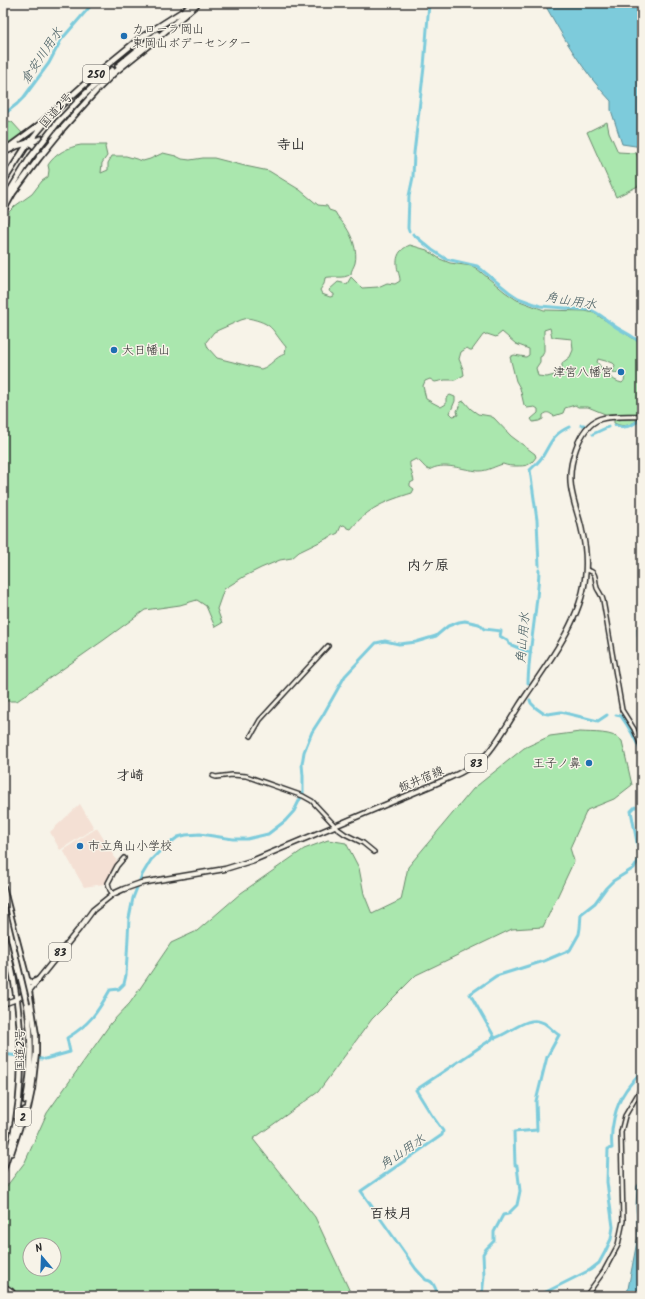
<svg xmlns="http://www.w3.org/2000/svg" width="645" height="1299" viewBox="0 0 645 1299" font-family="Kalam,'Klee One',sans-serif">
<style>
.built{fill:#f4e0d4}
.green{fill:#aae7ae;stroke:#6a896c;fill-rule:evenodd}
.water{fill:#7dcbdb;stroke:#5c8b95}
.lines{fill:none;stroke-linecap:round;stroke-linejoin:round}
.canal{stroke:#7dcbdb;stroke-width:3}
.minor-casing{stroke:#2b2b2b;stroke-width:6}
.major-casing{stroke:#2b2b2b;stroke-width:7}
.highway-casing{stroke:#2b2b2b;stroke-width:8}
.minor{stroke:#f7f3e8;stroke-width:3}
.major{stroke:#f7f3e8;stroke-width:4}
.highway{stroke:#f7f3e8;stroke-width:4.5}
.highway-bridge-casing{stroke:#2b2b2b;stroke-width:8;stroke-linecap:butt}
.highway-bridge{stroke:#f7f3e8;stroke-width:4.5}
.poi-dot{fill:#1f6fb2;stroke:#f7f3e8;stroke-width:1.5}
.labels{text-anchor:middle;stroke-width:3;stroke-linejoin:round;paint-order:stroke}
.shield{fill:#f7f3e8;stroke:#686764;stroke-width:1}
.shield-label{font-size:11px;font-weight:bold;fill:#2b2b2b}
.poi-label{font-size:12px;fill:#2b2b2b;stroke:#f7f3e8;text-anchor:start}
.street-label{font-size:12px;fill:#2b2b2b;stroke:#f7f3e8}
.water-label{font-size:13px;font-style:italic;fill:#445b60;stroke:#f7f3e8}
.quarter-label{font-size:14px;font-weight:bold;fill:#2b2b2b;stroke:#f7f3e8}
</style>
<rect width="100%" height="100%" fill="#f7f3e8"/>
<filter id="ink" filterUnits="userSpaceOnUse"><feTurbulence type="fractalNoise" baseFrequency=".025" numOctaves="2"/><feDisplacementMap in="SourceGraphic" scale="8" xChannelSelector="R" yChannelSelector="G"/><feConvolveMatrix kernelMatrix="1 2 1 2 8 2 1 2 1" color-interpolation-filters="sRGB"/></filter>
<g filter="url(#ink)">
<path class="built" d="M80 804 94 828 60 850 50 832Z
M97 828 118 863 104 884 84 887 63 850Z"/>
<path class="green" d="M5 120 12 122 22 133 18 138 3 148V121Z
M607 122 609 132 618 152 636 153 642 165V184L616 197 587 132Z
M81 145H106L105 147 107 156 102 163 101 173 108 170V163L112 156H126L143 161 150 159 163 153 176 156 182 159 190 160 203 158H214L245 166 269 171 300 190 318 205 327 206 329 210 335 212C338 218 342 221 346 227 352 236 358 251 355 263 354 267 351 270 351 274 343 280 332 275 325 278L324 284 320 290 322 294 330 297 334 296V294L330 292 329 290 338 282 347 284 351 277 362 288 378 287 387 283 395 284 400 281C400 277 399 275 398 271 395 258 398 250 410 245L427 250 440 259 450 263 472 266 476 268 505 292 517 300 544 310 585 311 594 313 637 341 642 347V416C633 424 626 429 614 423V420L631 419V414H605L588 407H578L575 405 565 408 563 413 554 416C549 413 548 411 543 415V419L539 421 533 422 531 419 538 413V409L535 407 527 408 524 405 520 388 516 381 510 357 514 355 526 357 529 355V349L516 344 502 332 496 337 487 334 483 335 472 350H470L467 348 461 352 459 359 463 369 464 375 455 380H445L435 382 430 379 425 381 423 386 426 399 441 407 446 404V398L450 395 455 397V401L450 413 453 416 458 415 457 411 461 402 464 401 471 409 478 414 490 416 494 418 511 436 535 454 536 457C530 466 526 466 516 466 511 466 508 466 503 464 495 466 488 471 479 471 462 470 444 461 429 470 424 468 422 462 416 459L410 462C409 465 413 476 414 481L410 483V486L414 489 412 493C386 501 369 507 351 529L348 528 344 525 341 526 338 533 299 552 292 558 280 560 261 568 245 576 224 589 217 609 222 623 215 627 206 606 197 600 180 605 145 610 104 640 17 701H3V229L8 222 9 212 15 206 32 194 42 181 48 177 49 170 48 165C55 154 68 147 81 145ZM248 318C274 324 270 328 286 347L285 354C275 357 271 366 261 369L217 358 208 348 206 342 214 332 241 320ZM550 328 552 337 572 339 573 350 570 357 562 363V373L547 377 538 376 536 368 540 362V357L542 356 544 352V330ZM598 359 613 363 615 365 613 372 615 373 623 370C625 374 626 380 622 383 612 381 603 370 597 362Z
M580 732C593 733 613 731 622 741L632 785 614 799 587 810 570 848 574 861 543 927 512 929 416 975 372 1019 318 1092 253 1139 315 1217 352 1296H3V1191L25 1162 47 1113 111 1023 130 1003 171 943 197 931 241 893 304 849 328 840 346 843 359 868 364 894 372 914 401 900 408 867 473 789 524 748 550 736ZM30 1245H54V1269H30Z"/>
<path class="water" d="M544 3H642V147L622 144 611 110V101C584 73 563 37 544 3Z
M642 620V686L639 673 637 629Z
M640 1182 638 1197 640 1201V1222L642 1229V1296H625L627 1294 638 1236 636 1207 637 1186Z"/>
<g class="lines">
<path class="canal" d="M3 115 17 104 24 97 49 63 61 40 93 3
M409 231 408 228 409 196 413 177 414 153 424 67 429 3
M413 234 432 250 446 259 477 266 509 292 518 298 540 306 590 310C600 313 607 321 616 327 625 333 635 336 642 345
M581 425H584
M615 425C625 430 634 425 642 418
M593 434 608 427
M539 566 537 520 530 470C535 465 541 460 544 454 552 440 554 434 569 427
M528 683C529 645 538 608 539 570
M530 700 531 703 536 708 543 713 548 714 561 712 598 721 607 715
M616 715 621 716C630 728 636 740 642 754
M635 807 631 811 642 868
M3 1054 42 1059
M45 1059 70 1052 67 1038C90 1024 97 1013 110 990L119 989 124 984 126 975 129 918 133 898 142 875 151 860 162 849 178 837 186 835 200 834 233 839H247L268 834 285 821 294 811 303 793V776L302 764 304 752 312 732 323 715 345 676 376 643 385 641 399 644 416 642 436 636 448 626 459 622 465 621 479 624 484 629 501 631 500 636 508 641 509 644 531 653
M439 1296C435 1289 434 1280 426 1280L416 1269 361 1191 442 1135 443 1131 431 1114 416 1090 492 1039 493 1035
M482 1296 484 1276 483 1254 486 1249 494 1241V1232L503 1215 508 1214 517 1205 520 1191 517 1166 515 1165 514 1132 537 1130 536 1101 547 1057 559 1035C554 1032 549 1026 544 1023 528 1014 511 1033 495 1038L470 994 496 976 544 961 570 950 579 934 580 928 581 914 595 903 606 888 613 881 634 868 640 858
M538 1296 590 1270 599 1263 605 1252 611 1239 613 1227 607 1182 608 1149 612 1148C610 1129 615 1106 626 1090 631 1083 637 1077 642 1070"/>
<g class="minor-casing">
<path id="minor" d="M586 570C598 572 594 578 597 588 599 592 602 595 603 600L622 710 634 729 642 748
M251 736 260 720 328 646
M213 776 216 777 232 775 246 776 303 796 312 801 338 829 345 834 363 843 374 852
M113 894 110 890 108 883 117 866 124 858
M3 1285 12 1291 15 1296
M586 1296 604 1271 618 1245 623 1221 621 1132 625 1116 642 1087"/>
</g>
<g class="major-casing">
<path id="major" d="M3 1004 17 999 29 991 79 929 93 910 113 894 124 889 141 883 225 869 254 860 449 778C463 772 476 765 487 754 499 740 509 722 519 706 543 669 580 624 585 579 587 563 586 547 582 531 579 516 573 502 571 487 568 466 578 427 600 419 613 415 629 417 642 416"/>
</g>
<g class="highway-casing">
<path id="highway" d="M118 66 157 34
M58 122 85 94 112 70
M9 147 39 125 95 75 139 39 194 4
M3 153 17 146 44 138 61 130 95 92 114 73 150 44 196 5
M39 158 61 131
M3 182 29 142 45 123
M3 202 30 158
M3 211 13 193 39 158C40 150 35 146 28 142
M3 887 27 979 36 1035V1053L32 1089 28 1108 24 1113
M3 931C21 999 28 1071 12 1141 10 1150 6 1160 3 1170
M27 979 31 983 38 980
M26 1101C32 1068 32 1037 27 1004
M11 1153 25 1110"/>
</g>
<use href="#minor" class="minor"/>
<use href="#major" class="major"/>
<use href="#highway" class="highway"/>
<g class="highway-bridge-casing">
<path id="highway-bridge" d="M30 158 58 122
M3 904 27 1004"/>
</g>
<use href="#highway-bridge" class="highway-bridge"/>
</g>
</g>
<g class="poi-dot">
<circle cx="124" cy="36" r="4"/>
<circle cx="114" cy="350" r="4"/>
<circle cx="621" cy="372" r="4"/>
<circle cx="589" cy="763" r="4"/>
<circle cx="80" cy="846" r="4"/>
</g>
<g class="labels">
<g class="shield">
<rect x="83" y="65" width="26" height="18" rx="3"/>
<rect x="465" y="754" width="22" height="18" rx="3"/>
<rect x="49" y="943" width="22" height="18" rx="3"/>
<rect x="15" y="1108" width="16" height="18" rx="3"/>
</g>
<g class="shield-label">
<text x="96" y="78">250</text>
<text x="476" y="767">83</text>
<text x="60" y="956">83</text>
<text x="23" y="1121">2</text>
</g>
<g class="poi-label">
<text x="132" y="33">カローラ岡山<tspan x="132" dy="14">東岡山ボデーセンター</tspan></text>
<text x="122" y="354">大日幡山</text>
<text x="613" y="376" text-anchor="end">津宮八幡宮</text>
<text x="581" y="767" text-anchor="end">王子ノ鼻</text>
<text x="88" y="850">市立角山小学校</text>
</g>
<g class="street-label">
<text transform="translate(56 110) rotate(-48)" y="4">国道2号</text>
<text transform="translate(421 779) rotate(-23)" y="4">飯井宿線</text>
<text transform="translate(20 1050) rotate(-90)" y="4">国道2号</text>
</g>
<g class="water-label">
<text transform="translate(41 55) rotate(-56)" y="5">倉安川用水</text>
<text transform="translate(571 300) rotate(9)" y="5">角山用水</text>
<text transform="translate(522 638) rotate(-85)" y="5">角山用水</text>
<text transform="translate(402 1151) rotate(-34)" y="5">角山用水</text>
</g>
<g class="quarter-label">
<text x="291" y="149">寺山</text>
<text x="428" y="570">内ケ原</text>
<text x="130" y="780">才崎</text>
<text x="391" y="1218">百枝月</text>
</g>
</g>
<rect width="645" height="1299" fill="none" stroke="#f7f3e8" stroke-width="16"/>
<rect x="8" y="8" width="629" height="1283" fill="none" stroke="#2b2b2b" stroke-width="1.5" filter="url(#ink)"/>
<g transform="translate(42 1257) rotate(341)"><circle r="19" fill="#f7f3e8" stroke="#a5a39c"/>
<path d="M0-3L7 15L0 10L-7 15Z" fill="#1f6fb2"/>
<text y="-6" font-size="11" font-weight="bold" text-anchor="middle" fill="#2b2b2b">N</text>
</g>
</svg>
